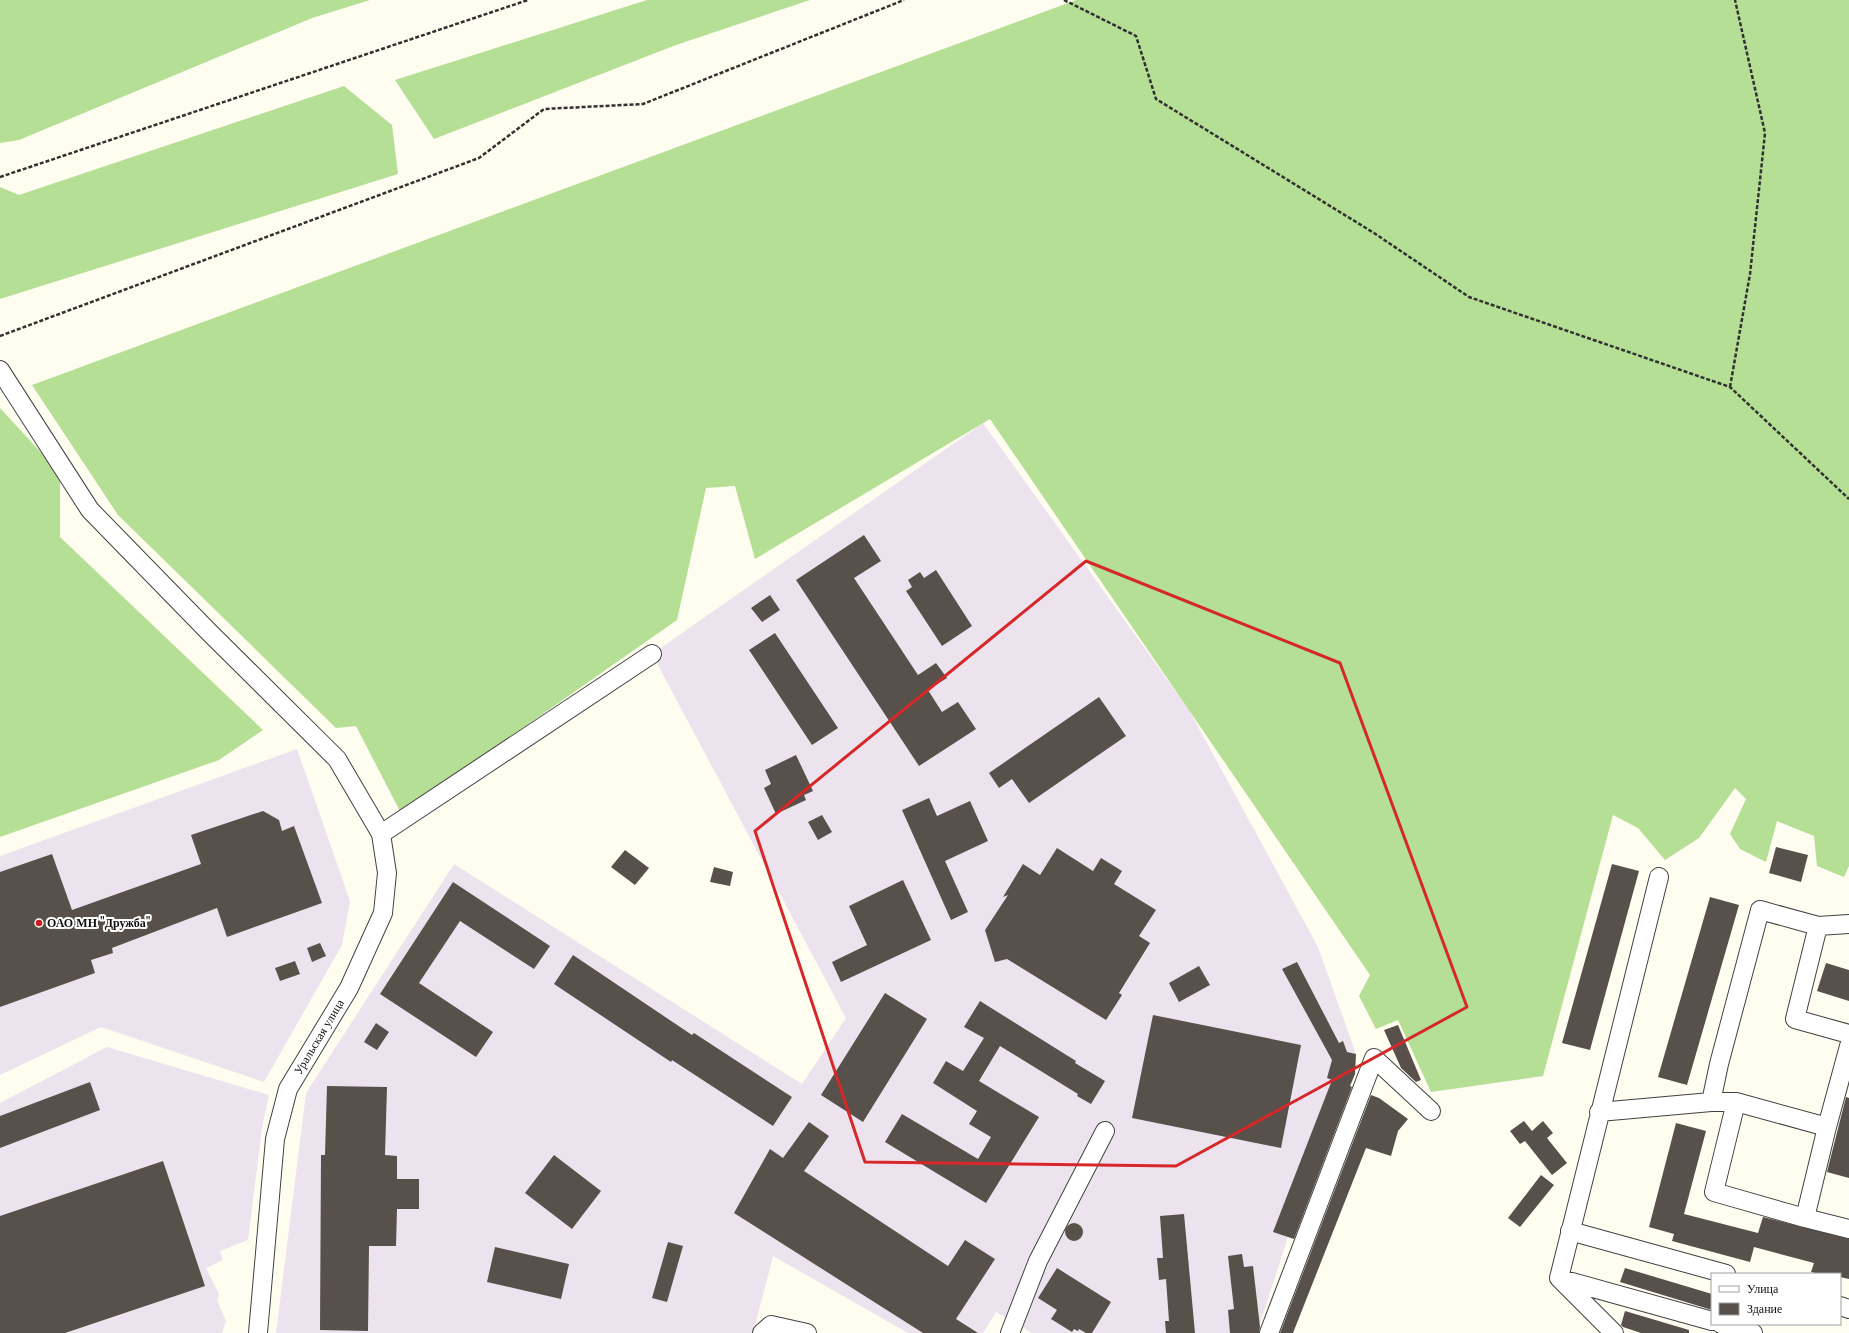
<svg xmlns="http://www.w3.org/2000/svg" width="1849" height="1333" viewBox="0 0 1849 1333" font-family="'Libre Baskerville',serif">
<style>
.industrial{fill:#ede3ee}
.forest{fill:#b4df95}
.building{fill:#58504a}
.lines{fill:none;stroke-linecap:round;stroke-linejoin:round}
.minor-casing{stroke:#424242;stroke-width:20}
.path{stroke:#313131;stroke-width:2.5;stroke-dasharray:4 2;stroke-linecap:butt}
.minor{stroke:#fff;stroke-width:18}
.marked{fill:none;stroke:#d62828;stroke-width:3;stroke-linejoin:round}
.poi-dot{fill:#c91c21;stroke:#fff;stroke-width:1.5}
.labels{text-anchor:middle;stroke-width:4;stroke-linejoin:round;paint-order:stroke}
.poi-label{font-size:12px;font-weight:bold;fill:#0f0f0f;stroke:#fff;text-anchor:start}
.street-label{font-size:12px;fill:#0f0f0f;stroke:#fff}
</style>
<rect width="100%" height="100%" fill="#fffcf0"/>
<path class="industrial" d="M983 423 1189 710 1318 947 1356 1054 1355 1074 1288 1237 1257 1333H1032L996 1312 983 1333H908L773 1256 753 1333H276L306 1093 454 864 802 1084 846 1018 652 654Z
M297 749 350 901 342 945 264 1082 101 1027 0 1075V856Z
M107 1047 269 1095 262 1128 248 1240 220 1251 223 1260 206 1268 219 1294 217 1300 226 1321 222 1333H0V1103Z"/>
<path class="forest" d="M0 0H370L312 18 19 140 0 143Z
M647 0H810L676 45 434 139 395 80Z
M1076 0H1849V866L1844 877 1817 866 1814 836 1777 821 1766 862 1740 849 1730 834 1746 799 1735 788 1699 838 1665 860 1638 828 1613 815 1543 1076 1431 1092 1398 1020 1376 1029 1359 996 1370 975 990 419 755 559 735 486 706 488 677 620 401 813 356 726 336 728 118 515 32 385Z
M344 86 392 125 398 174 0 299V187L19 195Z
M0 408 60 473V537L263 730 219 760 0 837Z"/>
<path class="building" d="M864 535 881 561 854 578 918 675 936 663 947 678 928 690 942 712 958 702 976 729 919 766 796 580Z
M936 570 972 626 942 646 906 591 912 587 908 580 920 572 924 578Z
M770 595 780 610 762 622 751 608Z
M775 633 838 728 812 745 749 650Z
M1099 697 1126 736 1029 803 1012 779 999 788 989 773Z
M796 755 813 791 804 795 806 800 776 814 764 788 771 784 765 770Z
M929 798 937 816 970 801 988 841 945 861 968 912 951 920 902 810Z
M263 811 279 820 282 831 294 826 322 903 227 937 217 908 112 948 113 953 91 960 95 973 0 1007V872L52 854 72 910 201 864 191 835Z
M822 815 832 832 818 840 808 822Z
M1776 847 1808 855 1801 882 1769 873Z
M1057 848 1093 871 1101 858 1122 871 1114 884 1156 910 1139 936 1150 943 1119 993 1122 995 1106 1020 1007 959 995 962 985 930 1008 895 1003 897 1023 864 1040 875Z
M625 850 649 868 635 885 611 867Z
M1612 864 1639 871 1590 1050 1562 1043Z
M714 867 733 872 730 886 710 882Z
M903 880 931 940 841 982 832 962 867 945 849 906Z
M453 882 550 946 534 969 460 921 419 983 493 1032 476 1057 380 994Z
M1710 897 1739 905 1687 1085 1658 1077Z
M320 943 326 956 312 962 307 948Z
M573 955 692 1035 694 1033 792 1097 773 1126 672 1060 671 1062 554 984Z
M295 961 300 974 280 981 275 968Z
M1297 962 1339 1043 1343 1041 1347 1052 1356 1054 1355 1074 1350 1086 1352 1087 1294 1239 1273 1232 1332 1080 1327 1078 1332 1060 1282 969Z
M1826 963 1849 970V1001L1817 991Z
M1199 966 1210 985 1179 1002 1169 983Z
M885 993 927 1019 863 1122 821 1095Z
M980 1001 1076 1061 1075 1063 1105 1081 1091 1104 1077 1096 1078 1094 1000 1046 979 1081 1039 1117 986 1203 885 1142 902 1114 978 1159 991 1137 969 1124 977 1111 933 1083 946 1061 963 1071 984 1038 964 1027Z
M1153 1015 1301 1045 1281 1148 1132 1118Z
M376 1023 389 1032 377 1050 364 1042Z
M1398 1025 1421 1080 1416 1082 1401 1068 1384 1030Z
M90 1082 100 1110 0 1148V1116Z
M327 1086 387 1087 385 1155 397 1156V1179H419V1209H397L396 1246H369L368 1331 320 1330 321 1155H325Z
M1371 1095 1379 1098 1408 1119 1398 1131 1391 1156 1366 1148 1293 1333H1280Z
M1846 1097 1849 1098V1178L1827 1172Z
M1524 1121 1532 1131 1543 1121 1553 1133 1547 1138 1567 1163 1552 1175 1525 1141 1520 1144 1510 1131Z
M809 1122 829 1136 804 1171 948 1266 965 1240 995 1259 956 1319 978 1333H923L734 1213 770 1149 783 1158Z
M1676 1123 1706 1131 1684 1214 1758 1233 1763 1217 1849 1239V1279L1840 1277V1274H1820L1811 1272 1814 1263 1754 1247 1750 1262 1672 1241 1674 1234 1649 1227Z
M554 1155 601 1191 572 1229 525 1193Z
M163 1161 205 1286 65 1333H0V1216Z
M1541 1175 1554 1185 1520 1227 1508 1218Z
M1184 1214 1195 1333H1166L1165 1321H1169L1166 1279 1159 1280 1157 1258H1163L1160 1216Z
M1065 1232a9 9 0 1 1 18 0a9 9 0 1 1-18 0Z
M668 1242 683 1246 667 1302 652 1298Z
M495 1247 569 1264 561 1299 487 1282Z
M1242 1254 1244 1267 1253 1266 1260 1327 1259 1333H1230L1228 1310 1234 1309 1228 1256Z
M1057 1268 1111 1302 1092 1333H1086L1079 1329 1078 1331 1074 1329 1072 1332 1051 1319 1057 1310 1038 1298Z
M1625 1268 1712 1294V1310L1620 1282Z
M1625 1311 1689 1330V1333H1641L1623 1327 1621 1325Z"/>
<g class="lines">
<g class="minor-casing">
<path id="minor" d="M0 370 90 510 209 632 337 759 381 834 387 873 383 913 349 988 288 1089 275 1139 258 1333
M381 834 652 654
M1818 926 1795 1019 1849 1034
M1711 1102 1719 1064 1760 910 1818 926 1849 924
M1736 1102 1714 1192 1805 1218
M1599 1112 1711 1102H1736L1827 1127 1805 1218 1849 1229
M1827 1127 1849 1046
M1570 1231 1726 1274
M1561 1279 1712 1321
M1840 1306 1849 1309
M1721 1324 1753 1333
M762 1333 771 1325 807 1333
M1010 1333 1038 1261 1105 1131
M1269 1333 1374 1058 1431 1111
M1614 1333 1559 1278 1659 877"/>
</g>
<path class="path" d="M1064 0 1136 36 1156 99 1374 233 1469 297 1730 387 1849 499
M0 177 528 0
M0 336 479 158 544 109 643 104 904 0
M1730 387 1750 274 1765 133 1735 0"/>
<use href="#minor" class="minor"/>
</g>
<path class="marked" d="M1086 561 1340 663 1467 1007 1176 1166 865 1162 755 831Z"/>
<circle class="poi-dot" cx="39" cy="923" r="4"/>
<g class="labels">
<g class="poi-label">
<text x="47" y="927">ОАО МН "Дружба"</text>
</g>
<g class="street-label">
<text transform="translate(319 1037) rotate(-59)" y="4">Уральская улица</text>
</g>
</g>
<rect x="1711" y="1273" width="130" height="52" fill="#ffffff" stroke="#9f9f9f"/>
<rect x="1719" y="1286" width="20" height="6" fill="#ffffff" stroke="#9f9f9f"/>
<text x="1747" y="1293" font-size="12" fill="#0f0f0f">Улица</text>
<rect x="1719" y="1303" width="20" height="12" fill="#58504a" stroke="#9f9f9f"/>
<text x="1747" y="1313" font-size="12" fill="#0f0f0f">Здание</text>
</svg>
